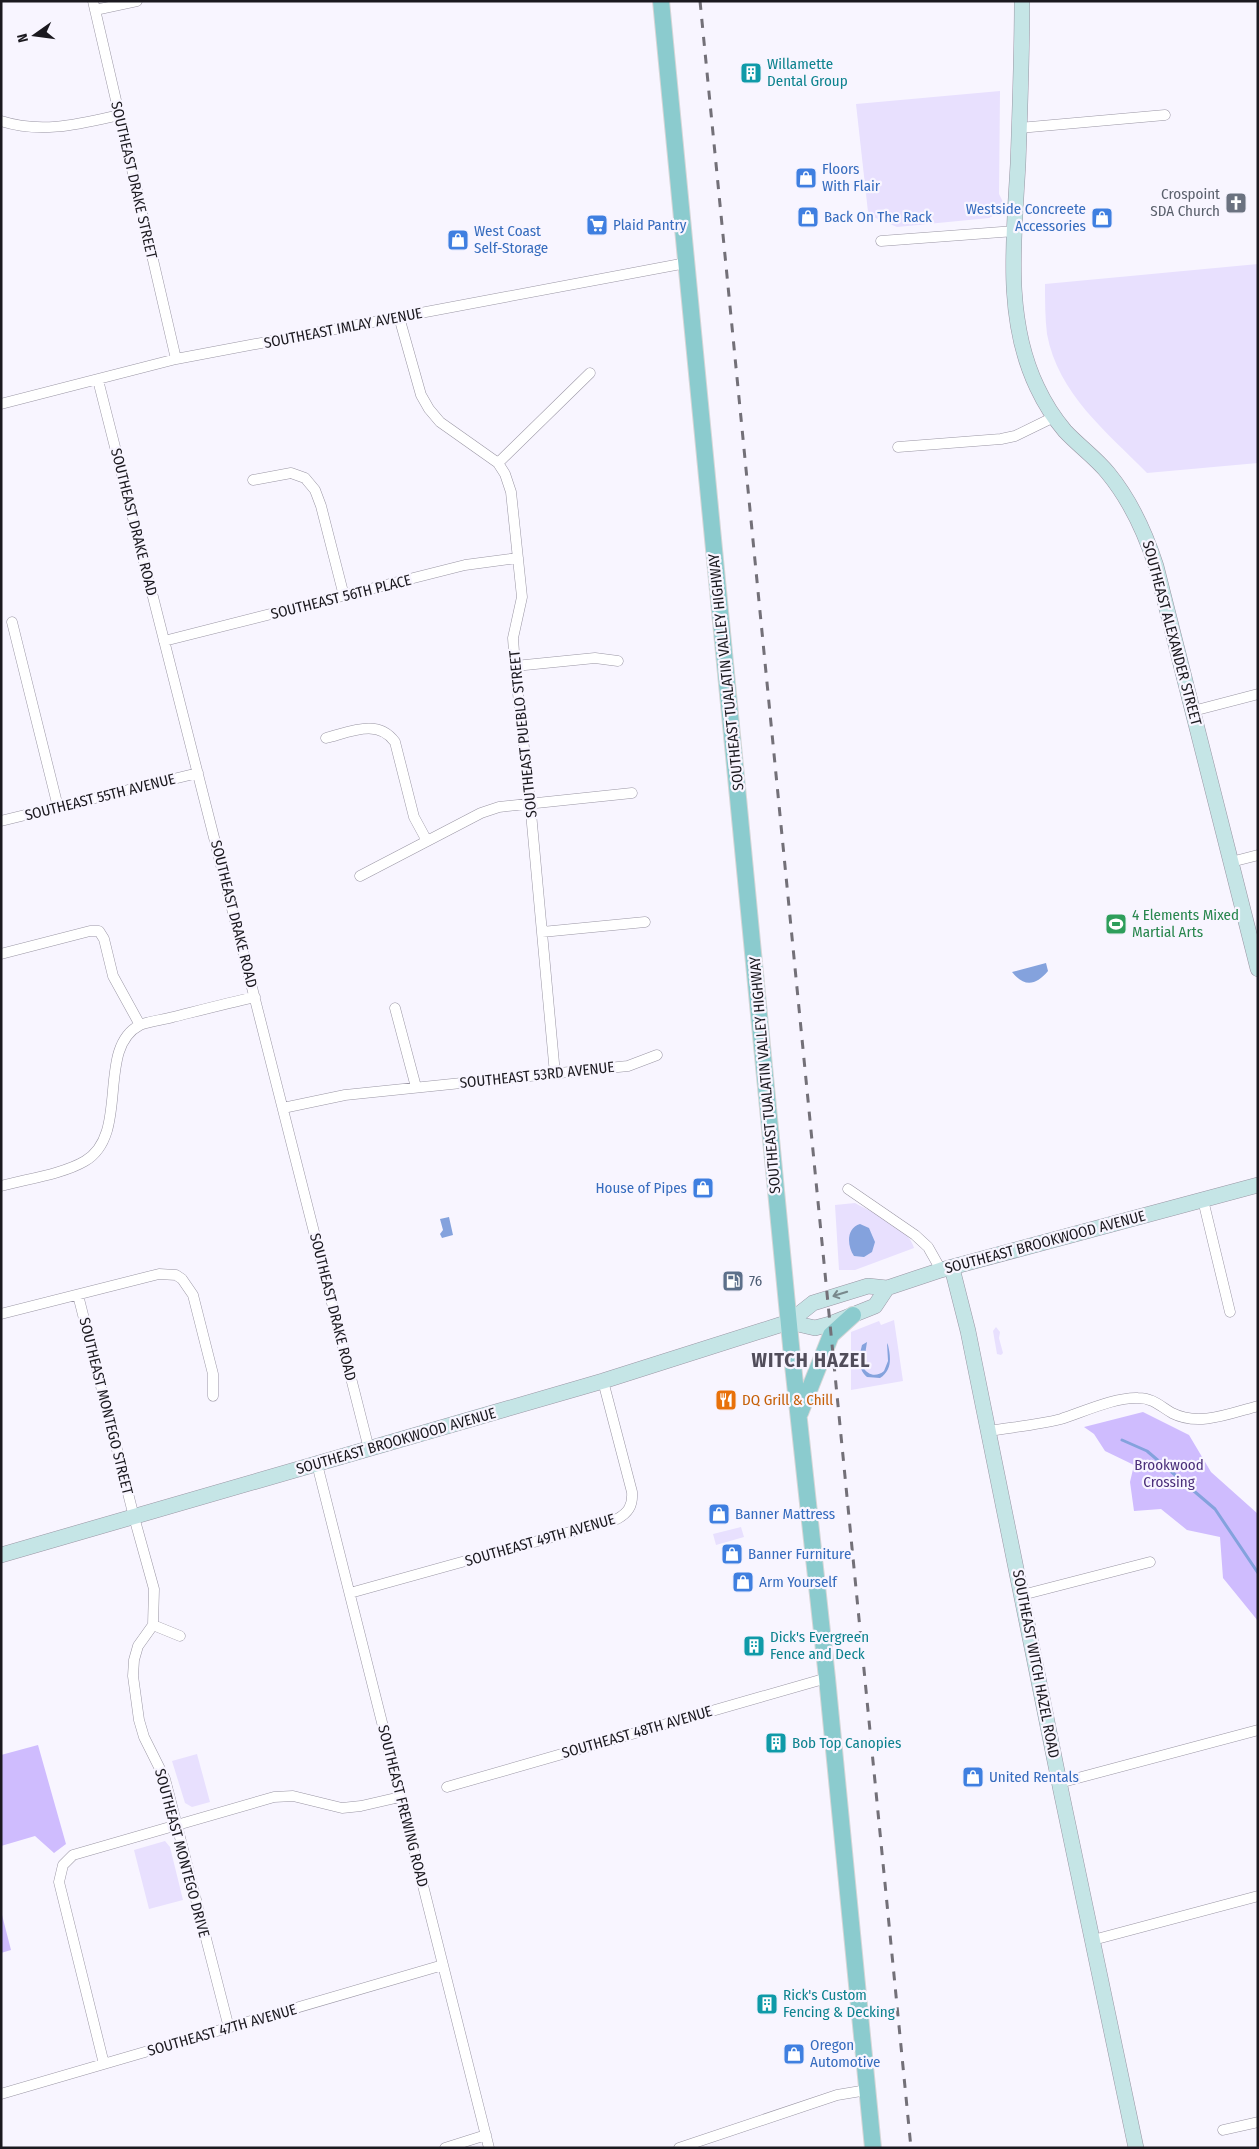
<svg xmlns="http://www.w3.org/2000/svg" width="1259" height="2149" viewBox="0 0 1259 2149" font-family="'Fira Sans Condensed',sans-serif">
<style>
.green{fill:#e8e0fe}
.forest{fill:#cfbcfe}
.water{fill:#84a2dd}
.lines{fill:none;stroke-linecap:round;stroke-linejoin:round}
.stream{stroke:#84a2dd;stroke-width:3}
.street-casing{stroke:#9a96a4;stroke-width:11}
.secondary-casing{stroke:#9a96a4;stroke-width:16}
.primary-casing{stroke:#d6d6d7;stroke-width:18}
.street{stroke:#fff;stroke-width:10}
.secondary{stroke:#c5e5e6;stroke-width:15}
.primary{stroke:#8bcbce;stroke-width:16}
.rail{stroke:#737078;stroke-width:3;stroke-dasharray:9 9;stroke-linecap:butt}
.oneway{stroke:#78898c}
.labels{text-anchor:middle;stroke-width:4.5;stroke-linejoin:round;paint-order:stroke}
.culture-label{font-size:15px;fill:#0d838f;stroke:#f8f5ff;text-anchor:start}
.shop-label{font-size:15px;fill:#366cbe;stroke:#f8f5ff;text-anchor:start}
.street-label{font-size:15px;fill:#1b191f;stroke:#f8f5ff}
.worship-label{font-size:15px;fill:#5b616d;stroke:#f8f5ff;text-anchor:end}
.leisure-label{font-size:15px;fill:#27864d;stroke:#f8f5ff;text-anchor:start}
.service-label{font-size:15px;fill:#4e5e75;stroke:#f8f5ff;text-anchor:start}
.food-label{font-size:15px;fill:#c56008;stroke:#f8f5ff;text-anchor:start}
.park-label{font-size:15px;fill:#4b2f7a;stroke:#f8f5ff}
.district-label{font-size:20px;font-weight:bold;letter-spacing:1px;fill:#514d5a;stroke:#f8f5ff}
</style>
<rect width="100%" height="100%" fill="#f8f5ff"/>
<path class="green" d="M1000 91 999 194 1003 202 1000 212 989 218 897 227 871 216 868 212 856 104Z
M1258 264V463L1147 473C1107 432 1058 394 1047 334 1045 318 1045 300 1045 284Z
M855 1203C873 1213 909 1227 914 1248L855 1270H839L835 1205Z
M894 1320 903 1381 851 1390V1332L879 1321 881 1325Z
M996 1327 1000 1332 999 1338 1003 1353 1001 1355 997 1354 993 1331Z
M741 1527 744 1537 716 1545 713 1534Z
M197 1754 210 1802 192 1807 185 1803 172 1761Z
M165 1841 170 1847 183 1900 149 1909 134 1850Z"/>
<path class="forest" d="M1143 1412 1189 1435 1211 1472 1258 1514V1621L1223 1578 1220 1537 1187 1530 1161 1509 1134 1511 1130 1482 1134 1465 1105 1451 1094 1434 1084 1427Z
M38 1745 66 1844 54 1853 35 1836 1 1846V1755Z
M1 1911 11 1950 1 1953Z"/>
<path class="water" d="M1046 963 1048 971C1036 985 1025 988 1012 972Z
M449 1217 453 1235 442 1238 440 1234 443 1230 440 1219Z
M860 1224 869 1228 875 1242 872 1252 864 1257 854 1256C847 1246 846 1228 860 1224Z
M867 1342 863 1367C868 1376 877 1377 884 1371L888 1361 887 1343 888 1345C891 1358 892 1370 880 1378L867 1377C857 1368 859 1357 862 1345Z"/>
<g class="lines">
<path class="stream" d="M1122 1440 1147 1451 1215 1509 1258 1573"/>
<g class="street-casing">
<path id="street" d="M93 1 176 359
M95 10 137 1
M1 121C42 134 79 124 119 115
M1019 128 1165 115
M881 241 1015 231
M399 317 421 395 429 409 440 422 498 463 505 474 511 492 522 597 513 638 515 666 530 802 555 1074
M98 380 369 1449
M1 404 176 359 686 263
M898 447 1001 439 1015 436 1054 417
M498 463 590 373
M253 480 291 473 305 478 315 490 321 506 344 596
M12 622 58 807
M164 641 465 565 518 558
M515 666 595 658 618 661
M1193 711 1258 694
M326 738C350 732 378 718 395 742L414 817 427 841
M1 821 198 773
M1231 862 1258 855
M360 876 481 813 499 807 632 793
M542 932 645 922
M1 954 90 931H99L104 939 113 976 140 1025
M395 1008 416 1087
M283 1108 345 1095 628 1066 657 1055
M1 1186C27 1179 63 1174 85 1161 131 1134 95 1048 140 1025 149 1021 163 1020 173 1017 201 1010 228 1003 255 997
M848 1189 915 1235 928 1247 941 1270
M1203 1200 1230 1312
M78 1295 134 1517 154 1589 153 1625 138 1646 134 1660 133 1676 139 1720 144 1737 165 1779 229 2028
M1 1314 159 1274 176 1275 182 1279 193 1295 213 1374V1396
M989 1431C1013 1427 1038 1425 1061 1419 1083 1412 1115 1397 1138 1398 1153 1398 1160 1406 1172 1413 1199 1427 1231 1413 1258 1406
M317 1464 489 2148
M350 1593 617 1519C628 1513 633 1506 632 1492L603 1381
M1022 1595 1150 1562
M153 1625 180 1636
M1059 1783 1258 1730
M447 1787 827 1678
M1093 1940 1258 1896
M104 2064 59 1882 63 1865 73 1855 274 1797 293 1796 342 1808 361 1806 400 1797
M1 2094 443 1965
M1223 2130 1258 2122
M445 2148 486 2135
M679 2148 837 2095 867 2090"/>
</g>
<g class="secondary-casing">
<path id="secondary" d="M1022 1C1022 55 1020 110 1018 164 1014 238 1004 318 1037 387 1044 402 1054 418 1065 431 1079 446 1096 458 1108 473 1131 501 1145 532 1156 566L1258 969
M952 1268 968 1331 1061 1791 1136 2148
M789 1322 815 1328 830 1324 875 1306 887 1288
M1 1555 603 1381 789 1322 813 1303 868 1286 887 1288 941 1270 1258 1185"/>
</g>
<g class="primary-casing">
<path id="primary" d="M661 1 792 1356 827 1678 873 2148
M800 1413 831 1335 853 1315"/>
</g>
<use href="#street" class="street"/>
<use href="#secondary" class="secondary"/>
<use href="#primary" class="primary"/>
<path class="rail" d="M700 1 911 2148"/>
</g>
<defs><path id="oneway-shaft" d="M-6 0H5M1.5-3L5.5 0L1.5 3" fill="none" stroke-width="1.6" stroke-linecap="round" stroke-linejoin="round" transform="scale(1.25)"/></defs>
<use class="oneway" href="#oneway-shaft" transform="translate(840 1294) rotate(163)"/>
<defs>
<g id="building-square" transform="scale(1.125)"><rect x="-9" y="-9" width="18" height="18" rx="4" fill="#0f9aa8" stroke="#f8f5ff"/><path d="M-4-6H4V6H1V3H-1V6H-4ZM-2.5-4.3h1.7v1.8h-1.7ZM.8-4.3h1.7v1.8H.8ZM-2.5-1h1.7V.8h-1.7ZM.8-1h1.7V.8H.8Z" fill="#fff"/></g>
<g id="shop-square" transform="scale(1.125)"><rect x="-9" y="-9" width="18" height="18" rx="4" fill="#3f7fe0" stroke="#f8f5ff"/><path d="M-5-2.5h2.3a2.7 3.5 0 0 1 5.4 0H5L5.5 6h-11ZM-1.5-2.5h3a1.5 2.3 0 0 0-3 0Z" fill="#fff"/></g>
<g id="church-square" transform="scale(1.125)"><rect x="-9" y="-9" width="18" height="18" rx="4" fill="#6b7280" stroke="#f8f5ff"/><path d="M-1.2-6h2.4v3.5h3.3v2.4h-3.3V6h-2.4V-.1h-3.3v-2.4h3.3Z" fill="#fff"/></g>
<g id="supermarket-square" transform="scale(1.125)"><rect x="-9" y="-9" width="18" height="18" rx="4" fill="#3f7fe0" stroke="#f8f5ff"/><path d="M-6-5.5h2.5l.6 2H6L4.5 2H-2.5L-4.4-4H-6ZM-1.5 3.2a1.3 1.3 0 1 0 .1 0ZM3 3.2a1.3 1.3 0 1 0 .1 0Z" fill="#fff"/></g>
<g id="stadium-square" transform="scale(1.125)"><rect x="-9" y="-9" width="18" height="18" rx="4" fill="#2e9e5b" stroke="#f8f5ff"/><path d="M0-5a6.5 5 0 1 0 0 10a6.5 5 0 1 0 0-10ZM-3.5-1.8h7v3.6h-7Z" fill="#fff"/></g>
<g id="fuel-square" transform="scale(1.125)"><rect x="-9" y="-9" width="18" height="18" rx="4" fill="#5c6f8a" stroke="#f8f5ff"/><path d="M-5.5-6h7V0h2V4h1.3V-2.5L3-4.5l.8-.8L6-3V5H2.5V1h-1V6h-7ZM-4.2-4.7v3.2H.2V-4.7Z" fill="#fff"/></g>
<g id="restaurant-square" transform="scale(1.125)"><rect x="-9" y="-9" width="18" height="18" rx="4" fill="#e8710a" stroke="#f8f5ff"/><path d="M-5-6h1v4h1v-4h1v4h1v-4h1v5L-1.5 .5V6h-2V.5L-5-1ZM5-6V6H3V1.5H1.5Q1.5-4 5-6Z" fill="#fff"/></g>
</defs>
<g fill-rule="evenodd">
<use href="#building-square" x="751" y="73"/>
<use href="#shop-square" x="806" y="178"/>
<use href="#church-square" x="1236" y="203"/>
<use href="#shop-square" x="808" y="217"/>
<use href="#shop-square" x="1102" y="218"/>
<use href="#supermarket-square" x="597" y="225"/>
<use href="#shop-square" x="458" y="240"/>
<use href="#stadium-square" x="1116" y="924"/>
<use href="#shop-square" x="703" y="1188"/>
<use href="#fuel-square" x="733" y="1281"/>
<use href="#restaurant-square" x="726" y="1400"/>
<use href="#shop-square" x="719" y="1514"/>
<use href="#shop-square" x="732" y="1554"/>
<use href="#shop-square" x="743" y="1582"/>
<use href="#building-square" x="754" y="1646"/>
<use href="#building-square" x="776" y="1743"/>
<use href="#shop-square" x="973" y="1777"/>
<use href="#building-square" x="767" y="2004"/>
<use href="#shop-square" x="794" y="2054"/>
</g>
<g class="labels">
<g class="culture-label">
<text x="767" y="69">Willamette<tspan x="767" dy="17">Dental Group</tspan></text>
<text x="770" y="1642">Dick's Evergreen<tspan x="770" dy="17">Fence and Deck</tspan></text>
<text x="792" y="1748">Bob Top Canopies</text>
<text x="783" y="2000">Rick's Custom<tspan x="783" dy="17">Fencing &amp; Decking</tspan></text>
</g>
<g class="shop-label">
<text x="822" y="174">Floors<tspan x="822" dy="17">With Flair</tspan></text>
<text x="1086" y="214" text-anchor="end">Westside Concreete<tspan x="1086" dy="17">Accessories</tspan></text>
<text x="824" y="222">Back On The Rack</text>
<text x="613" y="230">Plaid Pantry</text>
<text x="474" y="236">West Coast<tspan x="474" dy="17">Self-Storage</tspan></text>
<text x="687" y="1193" text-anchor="end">House of Pipes</text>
<text x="735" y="1519">Banner Mattress</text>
<text x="748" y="1559">Banner Furniture</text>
<text x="759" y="1587">Arm Yourself</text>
<text x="989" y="1782">United Rentals</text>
<text x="810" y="2050">Oregon<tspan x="810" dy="17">Automotive</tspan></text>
</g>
<g class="street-label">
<text transform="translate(134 180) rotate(77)" y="5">SOUTHEAST DRAKE STREET</text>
<text transform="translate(343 328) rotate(-11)" y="5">SOUTHEAST IMLAY AVENUE</text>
<text transform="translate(134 522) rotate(76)" y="5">SOUTHEAST DRAKE ROAD</text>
<text transform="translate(341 597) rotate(-14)" y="5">SOUTHEAST 56TH PLACE</text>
<text transform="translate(1172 633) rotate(75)" y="5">SOUTHEAST ALEXANDER STREET</text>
<text transform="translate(726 672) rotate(-96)" y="5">SOUTHEAST TUALATIN VALLEY HIGHWAY</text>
<text transform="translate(523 734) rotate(-96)" y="5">SOUTHEAST PUEBLO STREET</text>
<text transform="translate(100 797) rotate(-14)" y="5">SOUTHEAST 55TH AVENUE</text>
<text transform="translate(234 914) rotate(76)" y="5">SOUTHEAST DRAKE ROAD</text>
<text transform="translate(537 1075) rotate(-6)" y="5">SOUTHEAST 53RD AVENUE</text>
<text transform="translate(765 1075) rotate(-95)" y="5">SOUTHEAST TUALATIN VALLEY HIGHWAY</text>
<text transform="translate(1045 1242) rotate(-15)" y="5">SOUTHEAST BROOKWOOD AVENUE</text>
<text transform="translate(333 1307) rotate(76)" y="5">SOUTHEAST DRAKE ROAD</text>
<text transform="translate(106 1406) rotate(76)" y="5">SOUTHEAST MONTEGO STREET</text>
<text transform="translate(396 1441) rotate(-16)" y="5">SOUTHEAST BROOKWOOD AVENUE</text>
<text transform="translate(540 1540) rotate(-16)" y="5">SOUTHEAST 49TH AVENUE</text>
<text transform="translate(1036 1664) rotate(79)" y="5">SOUTHEAST WITCH HAZEL ROAD</text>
<text transform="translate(637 1732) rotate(-16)" y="5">SOUTHEAST 48TH AVENUE</text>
<text transform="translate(403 1806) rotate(76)" y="5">SOUTHEAST FREWING ROAD</text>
<text transform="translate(182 1853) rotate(75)" y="5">SOUTHEAST MONTEGO DRIVE</text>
<text transform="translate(222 2030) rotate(-16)" y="5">SOUTHEAST 47TH AVENUE</text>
</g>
<g class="worship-label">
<text x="1220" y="199">Crospoint<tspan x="1220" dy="17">SDA Church</tspan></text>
</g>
<g class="leisure-label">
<text x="1132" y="920">4 Elements Mixed<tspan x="1132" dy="17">Martial Arts</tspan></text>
</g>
<g class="service-label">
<text x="749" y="1286">76</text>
</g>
<g class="food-label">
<text x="742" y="1405">DQ Grill &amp; Chill</text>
</g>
<g class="park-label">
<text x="1169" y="1470">Brookwood<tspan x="1169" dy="17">Crossing</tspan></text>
</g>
<g class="district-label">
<text x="811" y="1367">WITCH HAZEL</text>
</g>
</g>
<rect width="1259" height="2149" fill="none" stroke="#1b191f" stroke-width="5"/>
<g transform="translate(35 35) rotate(256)" stroke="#f8f5ff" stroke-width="4" paint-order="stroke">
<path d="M0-4L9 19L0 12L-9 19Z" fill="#1b191f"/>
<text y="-8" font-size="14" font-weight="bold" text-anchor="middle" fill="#1b191f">N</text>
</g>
</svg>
